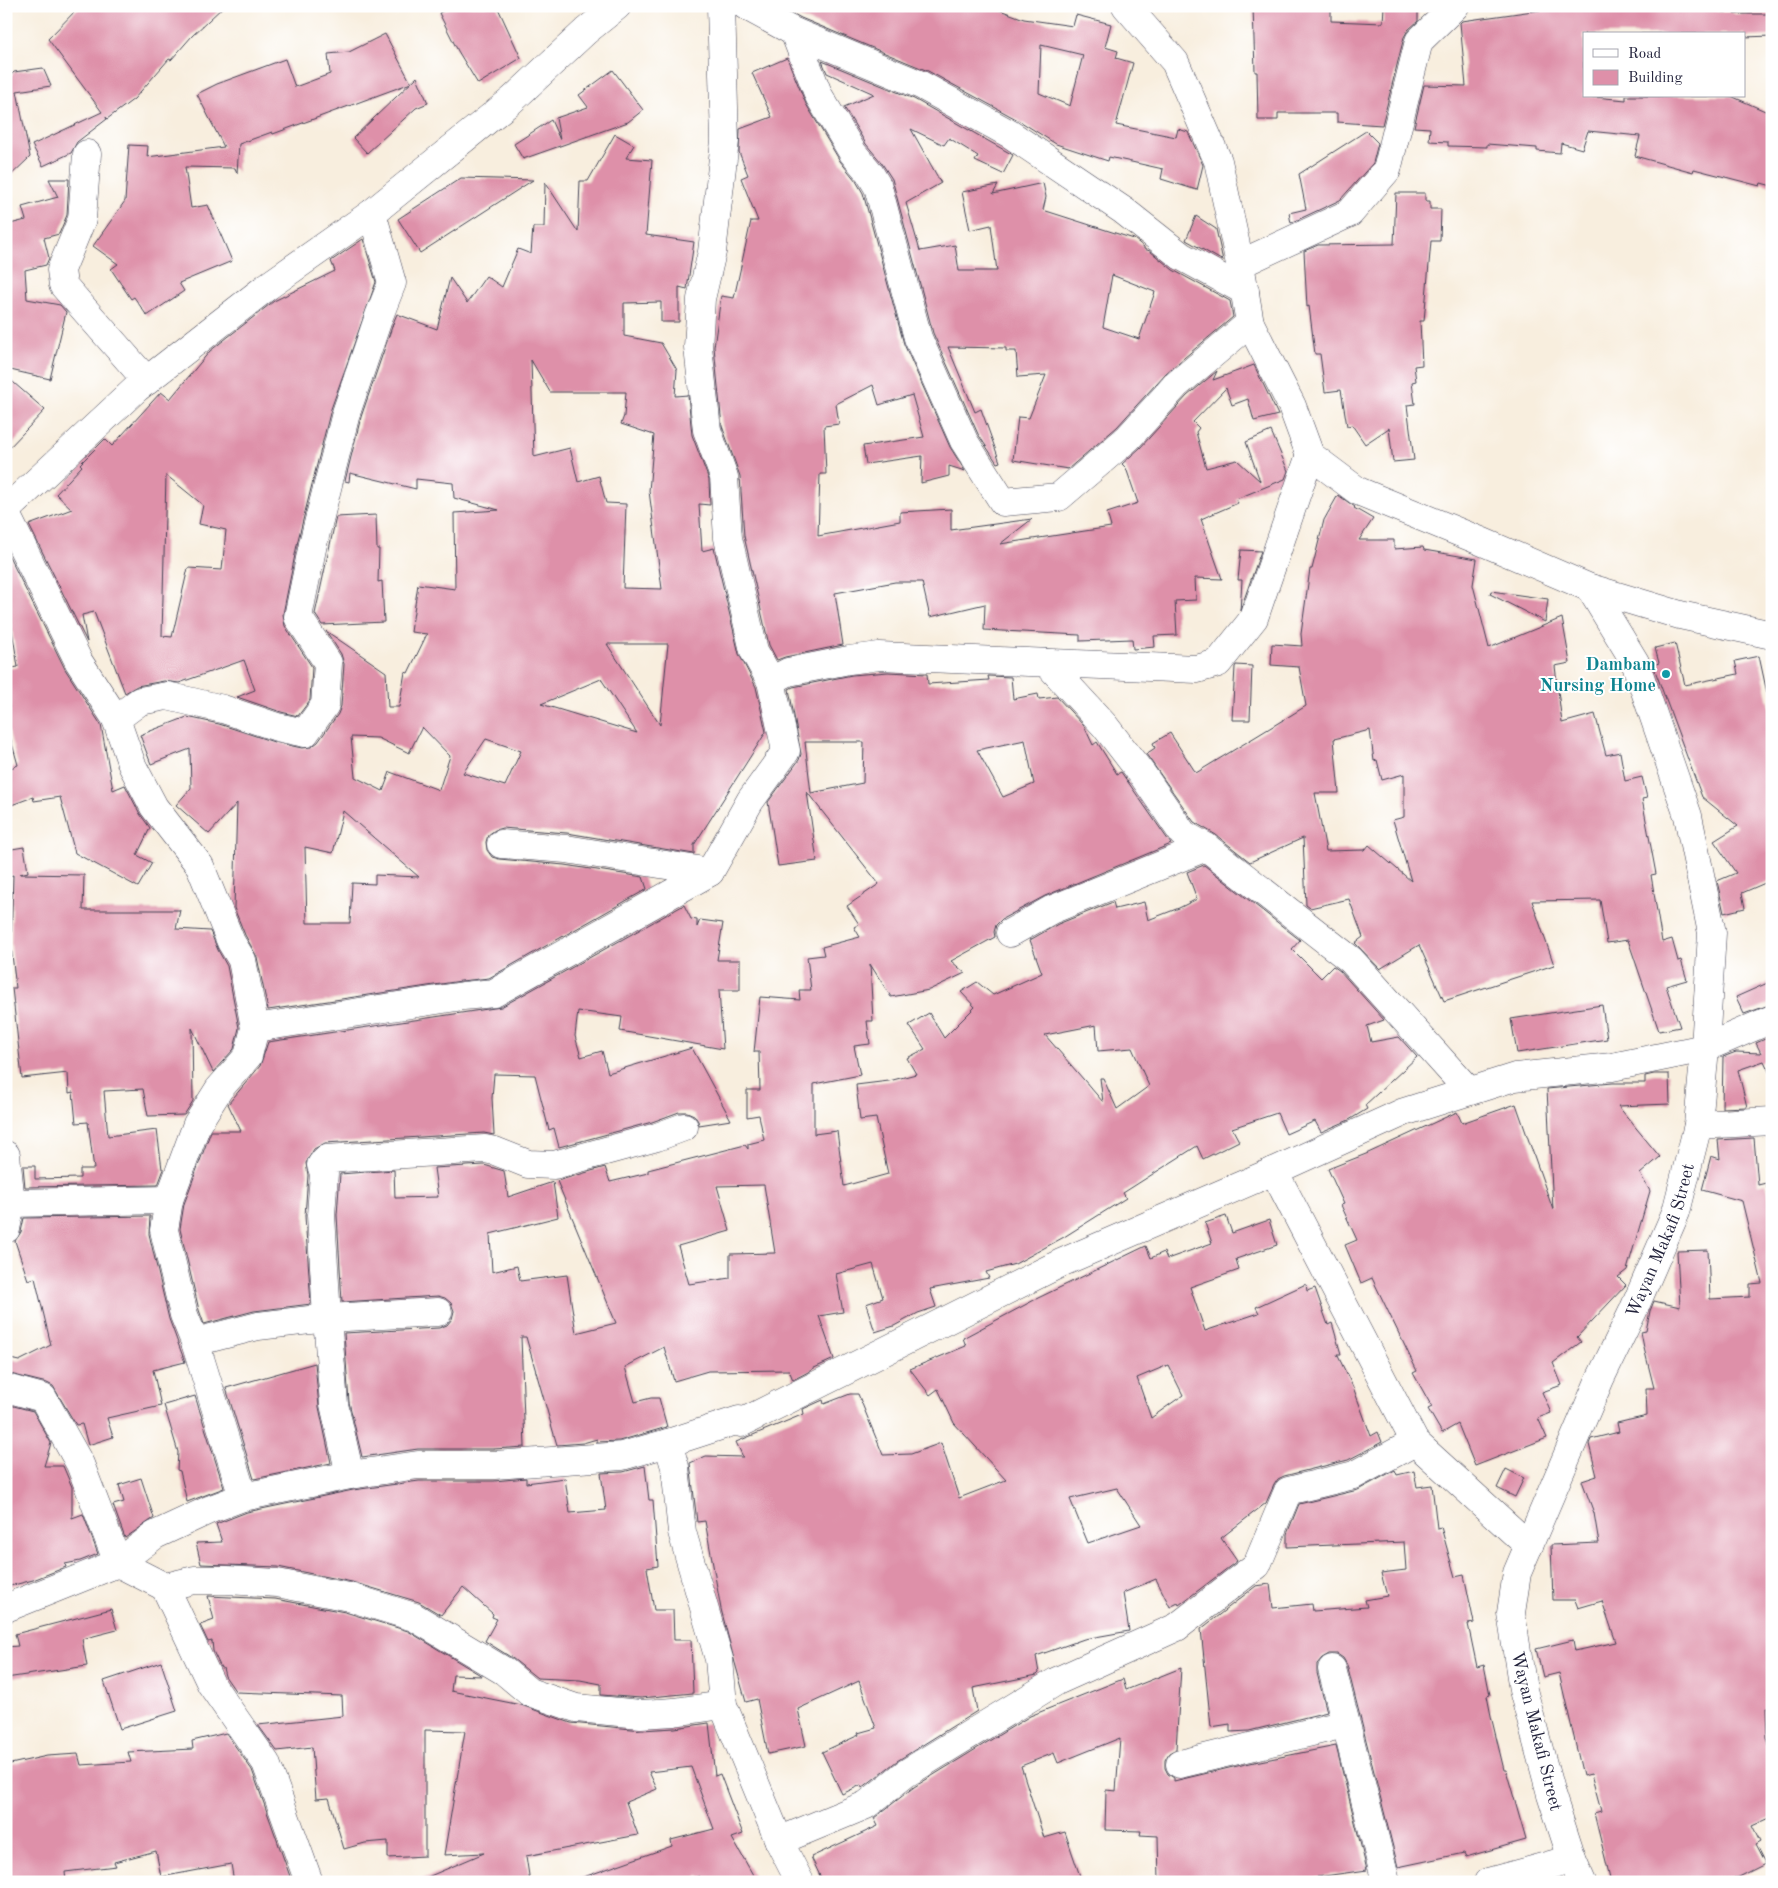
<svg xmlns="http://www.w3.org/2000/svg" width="1778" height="1888" viewBox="0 0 1778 1888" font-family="'Old Standard TT',serif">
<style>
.building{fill:#de90a9;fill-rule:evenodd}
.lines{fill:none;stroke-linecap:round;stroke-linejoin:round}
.minor-casing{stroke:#424153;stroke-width:29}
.minor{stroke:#fff;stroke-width:28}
.culture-dot{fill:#0f9aa8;stroke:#fff;stroke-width:2}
.labels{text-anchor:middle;stroke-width:4;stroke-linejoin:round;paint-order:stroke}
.culture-label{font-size:18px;font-weight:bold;fill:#0d838f;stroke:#fff;text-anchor:end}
.street-label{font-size:18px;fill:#22223b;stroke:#fff}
</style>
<rect width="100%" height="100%" fill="#fff"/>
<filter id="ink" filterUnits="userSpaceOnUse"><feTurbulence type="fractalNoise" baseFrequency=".02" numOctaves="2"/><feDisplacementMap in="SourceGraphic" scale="10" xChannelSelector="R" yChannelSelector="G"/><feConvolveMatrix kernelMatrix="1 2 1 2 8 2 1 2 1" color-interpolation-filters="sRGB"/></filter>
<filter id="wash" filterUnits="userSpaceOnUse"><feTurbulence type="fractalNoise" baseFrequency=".0096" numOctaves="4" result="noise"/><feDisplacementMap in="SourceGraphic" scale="20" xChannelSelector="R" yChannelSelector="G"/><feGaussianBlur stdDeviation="1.12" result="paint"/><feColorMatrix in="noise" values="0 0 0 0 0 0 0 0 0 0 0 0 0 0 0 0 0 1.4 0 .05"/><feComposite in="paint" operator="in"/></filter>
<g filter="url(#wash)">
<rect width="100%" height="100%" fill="#f8eede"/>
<g id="blocks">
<path class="building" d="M80 6H224L192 36 171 60 169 59 134 99 107 119 106 117 107 119 77 142 71 153 43 166 32 145 102 112 48 39Z
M452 6H497L521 58 478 84 458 51 439 13Z
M779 6H997V9L1024 19 1073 26 1076 15 1111 24 1105 47 1118 51 1116 58 1133 63 1116 125 1176 137 1178 129 1188 132 1203 165 1197 190 1161 179 1163 169 1109 157 1108 161 1056 144 1018 120 928 71 801 18ZM1041 45 1083 55 1070 106 1039 93Z
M1253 6H1331V21L1383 23 1384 6H1418V21L1408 30 1404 37 1382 125 1337 122V113H1278V120H1258L1257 72H1255Z
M1569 6H1704L1722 12H1734V14H1772V36L1744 37V34H1584V96L1626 100V96H1731L1772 114V186L1761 183 1760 186 1694 169 1693 172 1635 156 1640 136 1588 131 1582 149 1561 143 1560 153 1537 151V148L1487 144V147L1448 146V142L1429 141 1430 128 1414 127 1424 85 1466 86 1460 23 1462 21Z
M385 34 411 83 273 134 272 132 239 144 237 173 235 168 185 167 191 208 208 205 232 261 179 283 184 291 147 316 134 297 131 299 111 269 118 264 93 246 125 201 129 145 148 146 147 157 224 147 197 94 217 84 285 59 295 87 330 74 328 54 349 52Z
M787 58 806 104 840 161 856 181 863 193 904 344 950 447 965 471 949 466V476L921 483 922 456 866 464 863 446 924 437 912 395 879 405 873 385 836 404 839 424 824 426 826 474H820L818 536 900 521V512L951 509V530L1032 519 1000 544 1111 527 1107 513 1138 503 1126 468 1122 464 1140 448 1187 396 1217 371 1213 380 1254 365 1278 415 1254 421 1248 399 1232 405 1226 388 1193 422 1199 428 1196 432 1206 468 1237 460 1260 481 1246 442 1271 431 1288 471 1285 479 1236 499 1238 503 1201 519 1222 579 1195 578 1196 600 1175 601 1177 635 1154 636 1155 647 1133 649 1132 639 1080 641V635L984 630 985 604 930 617 922 582H895L835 593 843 645 785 657 777 660 769 645 744 536 740 476 722 426 714 347 721 296 734 298 751 221H758L741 178 748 175 739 152 740 129 772 117 752 73Z
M822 61 914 99 1013 155 1003 174 975 161 978 156 949 138 944 145 911 129 941 183 906 203 920 251 955 245 959 271H997L991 225 970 230 962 192 998 185 993 194 1043 183 1046 197 1043 210 1134 239 1144 247V249L1150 251 1173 270 1230 301 1233 317 1166 373 1117 427 1068 469 1013 460 1018 417 1029 418 1046 375 1018 377 1016 351H1006V348L948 347 975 412 981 409 1000 462 997 463 978 434 933 333 892 179 881 162 866 144 844 107 874 94 827 73ZM1112 275 1155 292 1139 339 1103 327Z
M43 68 51 86 17 91 30 157 6 180V80L14 72Z
M613 70 643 110 628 122 523 159 514 144 551 120 560 140 556 118 588 107 579 95Z
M417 77 428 103 416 108 367 153 353 138Z
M1366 131 1378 143 1373 163 1340 200 1291 223 1289 213 1306 209 1299 174Z
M615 134 634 145 626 158 652 160 646 235 694 242 687 289 679 287V322H661V302L624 303V336L661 343 677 370 675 396 688 395 692 435 709 480 710 505 699 504 702 551 714 548 739 654 756 687 766 732 694 845V854L567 833 502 828 495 830 488 835 486 842 487 850 492 857 499 859 564 865 643 877 647 889 489 978 461 981 268 1010 257 957 245 935 234 908 237 803 209 834 176 805 191 788 190 749 151 764 140 735 187 717 219 724 274 742 302 748 311 747 318 742 338 714 341 706 344 664 341 654 326 631 386 672 388 707H399L405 672 408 673 427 634 411 632 418 584 455 589 454 513 499 510 454 498 453 483 416 479V489L350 473 349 482 345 481 361 417 394 321 397 314 437 329 450 278 467 303 486 276 502 287 518 249 531 254 533 227H544L545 182 578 232 580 181H588ZM531 360 550 392H626L624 416 621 424 654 435 649 491 662 589 623 588 626 504 606 503 599 476 578 482 570 448 534 457ZM607 644H668L660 725ZM601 679 637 733 541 704ZM422 727 450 756 439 790 390 772 383 791 355 777 351 737 378 738 409 753ZM486 739 521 751 505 786 463 773ZM343 811 419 877 375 875V884L352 883 350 923H307L305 847 333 853Z
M461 178 533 180 420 253 398 219Z
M49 179H69L67 215 59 234 44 238 49 258 46 265 25 270 27 299 60 305 66 312 50 379 6 369V225L26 220 22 207 58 197Z
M1396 193H1425V201H1430V209H1441L1440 241H1431L1424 321H1420L1422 365 1414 366 1416 381 1412 382 1415 404 1407 405 1414 460 1393 462 1389 428 1365 444 1352 425 1347 426 1341 390 1325 392 1320 354H1315L1309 306 1307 307 1304 251 1318 245 1394 244Z
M1196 216 1216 229 1223 261 1186 240Z
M363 239 376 282 331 409 298 540 283 614 285 626 312 667 310 700 298 716 281 712 237 697 255 690 244 660 179 683 164 681 137 686 125 693 94 612 82 615 87 642 29 525 72 509 56 494 82 466 80 464 105 439 112 446 161 392 170 399 210 351 274 301 335 271 331 261ZM166 475 203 505 199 524 226 530 222 570 188 568 172 637 162 636Z
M6 376 45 410 6 451Z
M1338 495 1355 507 1354 508 1373 519 1359 540H1394V549L1423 547 1424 550 1477 559 1473 585 1489 648 1562 618 1570 663 1555 666 1562 723 1595 714 1606 755 1620 752 1625 781 1642 777 1647 798 1642 799 1656 874 1651 875 1662 942 1672 939 1678 961 1681 960 1687 980 1666 986 1680 1027 1659 1031 1628 940 1607 943 1600 900 1532 901 1554 965 1444 1001 1419 945 1380 969 1355 943 1363 937 1349 899 1310 908 1306 905 1303 838 1250 862 1216 835 1194 822 1146 754 1155 748 1153 743 1170 733 1196 773 1306 706 1299 667 1271 665 1272 644 1302 646 1301 634 1310 569H1312L1324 520ZM1370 730 1374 761 1377 760 1382 780 1404 774V817L1393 820 1411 881 1369 845 1365 850 1326 851 1315 793H1339L1334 739Z
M376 515 377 549H379L378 582 382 581 384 622 322 625 315 614 336 517Z
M6 550 65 669 101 725 113 790 125 785 140 814 150 828 137 855 152 863 138 887 75 853 60 797 34 801 33 797 6 807V770L18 765 6 722V709L9 708 6 688V669L18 667 11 624 6 619Z
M1241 550 1261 551 1240 611 1242 580H1238Z
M1491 591 1548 599 1545 622 1490 594Z
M1675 643 1685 685 1738 674 1735 661 1759 656 1772 716V880L1742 893 1745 908 1724 913 1717 881 1736 873 1714 841 1738 826 1702 797 1653 665 1659 663 1655 648Z
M1236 665 1252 666 1250 720H1232L1235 667Z
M888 672 927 674 928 684 989 680 988 676 1011 677 1013 699 1038 694 1039 699 1057 697 1084 726 1093 745 1097 742 1117 774 1121 772 1171 844 1045 896 1002 919 996 925 994 932 995 937 951 961 965 973 929 990 891 997 870 964 873 1021H867L870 1044 854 1046 860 1075 814 1084V1134L837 1131 844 1186 888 1174 876 1118 860 1120 856 1085 889 1081 916 1074 907 1058 925 1049 909 1025 929 1013 944 1038 975 1007 961 992 977 982 993 995 1042 973 1030 940 1058 924 1113 902 1115 909 1144 902 1148 920 1179 908 1197 899 1187 872 1204 865 1300 940 1292 949 1321 978 1333 966 1340 971 1384 1020 1367 1026 1371 1042 1399 1037 1417 1057 1365 1105 1367 1109 1349 1120 1321 1132 1315 1121 1286 1134 1277 1113 1232 1128 1239 1141 1203 1159 1197 1146 1123 1193 1126 1198 1064 1237 1015 1264 986 1272 989 1278 930 1289 936 1307 918 1313 894 1326 875 1332 866 1304 883 1298 873 1264 836 1274 843 1312 819 1316 834 1359 812 1369V1370L793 1380 789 1370 708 1371 674 1381 664 1347 625 1367 635 1402 651 1398H659L667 1427 619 1441 597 1442V1439L583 1443 557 1445 526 1337H521L525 1447 493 1449H418L362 1457 349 1402 344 1333 439 1328 447 1325 452 1319 454 1311 451 1303 445 1298 438 1296 342 1302 337 1215 340 1174 394 1170 395 1198 438 1197 434 1168 484 1165 504 1171 508 1197 553 1182 558 1217 490 1234 492 1272 517 1266 520 1281 567 1275 576 1333 616 1323 557 1181 605 1167 610 1182 648 1173V1170L745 1145 748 1149V1144L764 1140 759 1115 747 1117V1090H760L759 1052H754L760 997 800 1000 799 990H811L807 957 824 955 822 947 860 937 854 927 859 924 847 906 879 884 807 792 817 861 778 866 768 802 799 760 801 754 789 689 793 687 852 675ZM1025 740 1034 784 1003 797 977 750ZM805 742H864L863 783 811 793ZM1096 1025 1098 1051 1132 1048 1149 1086 1117 1109 1103 1078H1100L1103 1102 1045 1035ZM764 1185 775 1253 730 1254V1278L689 1284 678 1246 730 1231 717 1186Z
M24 847 28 872 20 874 84 875 83 910H180L176 929 210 931 218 950 227 966 239 1028 234 1049 213 1072 192 1028 193 1101 184 1115 148 1116 143 1089 104 1091 108 1136 157 1130 162 1169H164L158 1185 25 1187 23 1166H35V1179L80 1178V1169H94L88 1122 76 1123 73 1092 69 1093 68 1073 22 1078 12 988H16L11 946 13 875 9 876 6 850Z
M684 905 691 919 697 920V927L700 920 723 923 717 960H740V990H719L723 1049 620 1031 622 1017 578 1011 575 1036 581 1057 602 1051 608 1073 692 1048 731 1120 699 1125 698 1121 694 1115 687 1112H679L652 1122 559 1147 554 1128 549 1130 535 1075 494 1074 492 1098 494 1135 484 1133 325 1143 314 1149 306 1163 308 1175 305 1216 311 1304 254 1311 204 1324 199 1310 180 1229 184 1204 211 1131H241L228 1104 260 1066 268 1042 501 1007Z
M1772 981V1004L1744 1014 1736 997Z
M1602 1005 1607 1039 1517 1053 1511 1019Z
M1772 1036V1078L1764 1061 1738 1070 1747 1107 1722 1108 1723 1057 1736 1052 1761 1053 1756 1043Z
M1654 1074H1669L1670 1104 1618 1106 1660 1157 1640 1174 1650 1191 1627 1270 1618 1277 1626 1285 1577 1337 1581 1342 1553 1363 1562 1385 1542 1392 1551 1413 1538 1418 1547 1438 1475 1466 1458 1424 1442 1433 1428 1409 1432 1407 1413 1373 1417 1371 1372 1278 1361 1283 1345 1245 1357 1240 1341 1205 1344 1204 1328 1169 1366 1154 1457 1112 1462 1123 1516 1104 1553 1210 1547 1089 1613 1083H1645V1076Z
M1754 1138 1758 1185 1766 1183 1772 1208V1708H1766L1767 1738 1772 1757V1817L1752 1826 1760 1842 1755 1845 1765 1864 1739 1877 1722 1882H1611L1594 1813 1601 1811 1591 1774 1583 1776 1559 1673 1543 1677 1536 1649 1573 1640 1575 1651 1616 1642 1602 1601 1578 1608 1575 1600H1553L1551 1545 1599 1543 1594 1513 1582 1481 1597 1476 1589 1444 1591 1439 1619 1432 1617 1423 1647 1416 1646 1388H1654L1644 1348 1641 1332 1646 1331 1650 1311 1654 1301 1680 1307 1677 1251 1708 1250 1710 1299 1750 1297V1284L1762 1283 1742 1201 1702 1190 1711 1156 1720 1159 1718 1140Z
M150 1216 149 1234 169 1319 185 1362 153 1370 161 1406 107 1418 113 1437 88 1445 82 1424 76 1425 53 1386 47 1383 6 1373V1358L19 1361 51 1345 35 1278 28 1280 15 1241 21 1232 24 1218Z
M1226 1216 1232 1233 1269 1220 1277 1245 1236 1259 1239 1270 1190 1287 1205 1331 1259 1313 1256 1307 1306 1284 1307 1291 1315 1288 1328 1325 1332 1323 1341 1354H1337L1353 1387 1371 1436 1378 1432 1382 1442 1348 1460 1284 1476 1278 1479 1274 1485 1266 1503 1221 1538 1237 1561 1179 1605 1178 1603 1170 1607 1156 1579 1123 1593 1129 1631 1084 1639 1036 1656 1039 1673 1037 1675 973 1688 977 1711 897 1761 862 1788 861 1785 842 1794 822 1752 859 1735 858 1733 876 1728 859 1681 798 1709 806 1746 768 1754 757 1699 746 1702 735 1663 721 1609 705 1521 697 1522 690 1463 706 1456 743 1457 736 1442 804 1414 803 1409 823 1400 824 1404 850 1394H858L883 1455 911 1454 941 1443 959 1498 1006 1480 954 1423 938 1389 930 1395 910 1369 966 1346 963 1338 1038 1298 1146 1246 1151 1258 1164 1252 1167 1259 1212 1243 1205 1223ZM1168 1365 1183 1395 1151 1418 1137 1378ZM1117 1488 1141 1525 1088 1543 1070 1499Z
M315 1363 319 1407 331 1463 254 1479 226 1388Z
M195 1396 224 1488 187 1502 180 1471 177 1470 178 1452 164 1405Z
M6 1404 33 1411 51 1443 44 1466H63L72 1487V1518L83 1514 98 1554 80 1561 65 1564 66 1567 33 1580 6 1587Z
M645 1466 649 1500H653L658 1566 647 1568 654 1610H673L674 1640H691L693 1693 641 1698 601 1695V1684L580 1680 537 1678 512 1658 485 1641 497 1619 492 1617 493 1614 463 1587 441 1615 419 1602 352 1582 278 1567 201 1564 196 1543 222 1542 216 1524 247 1512 353 1490 419 1481H494L526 1478V1483L565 1478 570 1513 606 1510 601 1473 623 1472Z
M1506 1469 1524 1478 1515 1497 1497 1488Z
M1395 1470 1397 1475 1414 1471 1417 1487 1432 1485 1437 1528 1441 1527 1455 1577 1464 1575 1474 1623 1468 1624 1477 1667 1484 1665 1490 1695 1487 1696 1491 1716 1504 1770H1506L1526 1840 1466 1857 1464 1853 1398 1867 1347 1665 1343 1658 1337 1654H1329L1322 1658 1317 1664V1673L1327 1712 1249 1731 1230 1732V1724L1211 1727 1201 1629 1256 1586 1270 1584 1273 1608 1312 1604 1313 1611 1367 1607 1365 1600 1387 1596 1381 1573 1406 1570 1404 1542 1287 1547V1534L1299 1504 1358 1490Z
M141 1478 154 1518 125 1538 113 1505 124 1502 119 1485Z
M208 1596 275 1599 345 1612 408 1631 482 1676 453 1675 451 1691 521 1705 571 1723 642 1730 675 1728 709 1723 715 1776 720 1774 743 1834 732 1838 757 1882H702L699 1876 687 1882H578V1879L672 1846 671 1840 714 1829 691 1767 649 1772 657 1789 626 1802 638 1835 526 1856 530 1882H416L484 1853 444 1855 465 1731 425 1730V1856L388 1858V1841L365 1843 344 1849 329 1798 316 1799 312 1747 277 1751 258 1725 343 1716 342 1696 236 1692 225 1676 223 1668H221L213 1651 212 1641 208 1642 200 1625 214 1620Z
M111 1609 117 1630 82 1639 87 1666 6 1678V1647L18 1646 15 1634Z
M161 1662 177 1711 120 1729 104 1681Z
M1181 1668 1176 1749 1169 1753 1165 1760V1768L1168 1774 1174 1778V1781L1250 1763 1336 1746 1367 1870 1317 1877 1318 1882H1159L1158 1836 1140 1835 1141 1831 1105 1830 1106 1790 1116 1791 1120 1738 1058 1763 1054 1753 1021 1766 1044 1838 1065 1832 1082 1882H823L811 1857 878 1826 874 1818 914 1787 1030 1716 1123 1679 1126 1690Z
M226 1733 252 1770 292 1882H234L231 1864 161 1877 156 1851 114 1862 116 1866 65 1872 66 1882H6V1765L47 1756 78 1754 81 1765 131 1762 128 1752 193 1749 192 1741Z"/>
</g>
</g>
<g filter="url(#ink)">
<use href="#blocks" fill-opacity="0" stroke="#424153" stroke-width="1"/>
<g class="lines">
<g class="minor-casing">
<g id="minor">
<path d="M721 6 725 141 712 252 701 299 698 347 707 430 724 477 728 538 754 651 771 681 788 672 849 660 879 656 1197 669 1218 663 1254 618 1310 455"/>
<path d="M746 6 794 32 921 85 1010 134 1124 211 1181 256 1245 291"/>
<path d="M1126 6 1175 62 1218 161 1240 264 1250 323 1292 406 1310 455 1358 491 1483 542 1590 588 1680 615 1772 635"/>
<path d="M794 32 819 96 853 153 869 172 878 187 918 338 964 441 1003 502 1059 497 1128 438 1176 385 1250 323"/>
<path d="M87 154 82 219 61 270 63 285 147 381"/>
<path d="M1240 264 1350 213 1387 170 1419 41 1455 6"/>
<path d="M6 510 137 388 268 286 372 213 512 100 586 31 617 6"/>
<path d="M6 514 79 662 116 719 132 765 154 807 200 866 231 942 242 960 255 1028 248 1056 219 1089 197 1124 169 1200 164 1230 184 1315 195 1342 243 1497"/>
<path d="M1047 663 1105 726 1142 774 1183 834 1206 847 1351 960 1469 1091"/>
<path d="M116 719 140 701 167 696 223 709 277 727 305 733 325 705 328 663 298 617 313 544 346 413 379 316 392 283 372 213"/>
<path d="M710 872 750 801 786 751 771 681"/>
<path d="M1010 933 1051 910 1206 847"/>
<path d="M255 1028 463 996 494 993 710 872 566 849 501 844"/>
<path d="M1698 1125 1772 1121"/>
<path d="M6 1155 11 1203 6 1229"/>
<path d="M1274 1171 1415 1442 1529 1546"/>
<path d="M6 1201 11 1203 169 1200"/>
<path d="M195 1342 258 1326 327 1318 438 1312"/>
<path d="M6 1388 43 1398 80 1464 118 1563 165 1587 194 1580H227L277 1583 349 1597 414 1617 504 1671 529 1692 576 1708 641 1714 674 1712 723 1705"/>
<path d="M668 1443 675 1467 682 1532 719 1659 723 1705 779 1841 800 1882"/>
<path d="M350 1475 334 1404 327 1318 321 1215 324 1173 321 1165 326 1159 485 1149 495 1151 528 1164 554 1165 657 1137 684 1127"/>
<path d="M165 1587 211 1684 266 1763 309 1882"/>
<path d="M6 1608 118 1563 155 1535 211 1509 243 1497 350 1475 418 1465H494L622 1456 668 1443 739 1420 741 1423 1063 1262 1274 1171 1404 1112 1515 1077 1612 1067 1705 1048 1772 1019"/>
<path d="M1332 1669 1386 1882"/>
<path d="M1180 1764 1345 1724"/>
<path d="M779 1841 866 1805 905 1774 1057 1681 1177 1627 1257 1565 1288 1491 1354 1475 1415 1442"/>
<path d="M1488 1882 1572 1859"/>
<path id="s1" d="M1582 1882 1572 1859 1551 1794 1523 1690 1511 1613 1517 1573 1600 1379 1633 1311 1676 1212 1698 1125 1705 1048 1712 933 1688 816 1635 662 1590 588"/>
</g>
</g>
<use href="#minor" class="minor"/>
</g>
</g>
<circle class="culture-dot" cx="1666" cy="674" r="5"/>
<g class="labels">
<g class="culture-label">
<text x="1656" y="670">Dambam<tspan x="1656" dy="21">Nursing Home</tspan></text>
</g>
<g class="street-label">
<text dy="6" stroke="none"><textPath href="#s1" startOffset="682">Wayan Makafi Street</textPath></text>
<text transform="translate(1537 1731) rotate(76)" y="6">Wayan Makafi Street</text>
</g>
</g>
<rect width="1778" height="1888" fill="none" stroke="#fff" stroke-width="25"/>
<rect x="1583" y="32" width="162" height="65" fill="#ffffff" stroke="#a7a7b1"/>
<rect x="1593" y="49" width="25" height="8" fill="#ffffff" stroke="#a7a7b1"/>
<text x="1628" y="58" font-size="15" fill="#22223b">Road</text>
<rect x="1593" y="70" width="25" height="15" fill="#de90a9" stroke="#a7a7b1"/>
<text x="1628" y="82" font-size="15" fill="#22223b">Building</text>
</svg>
